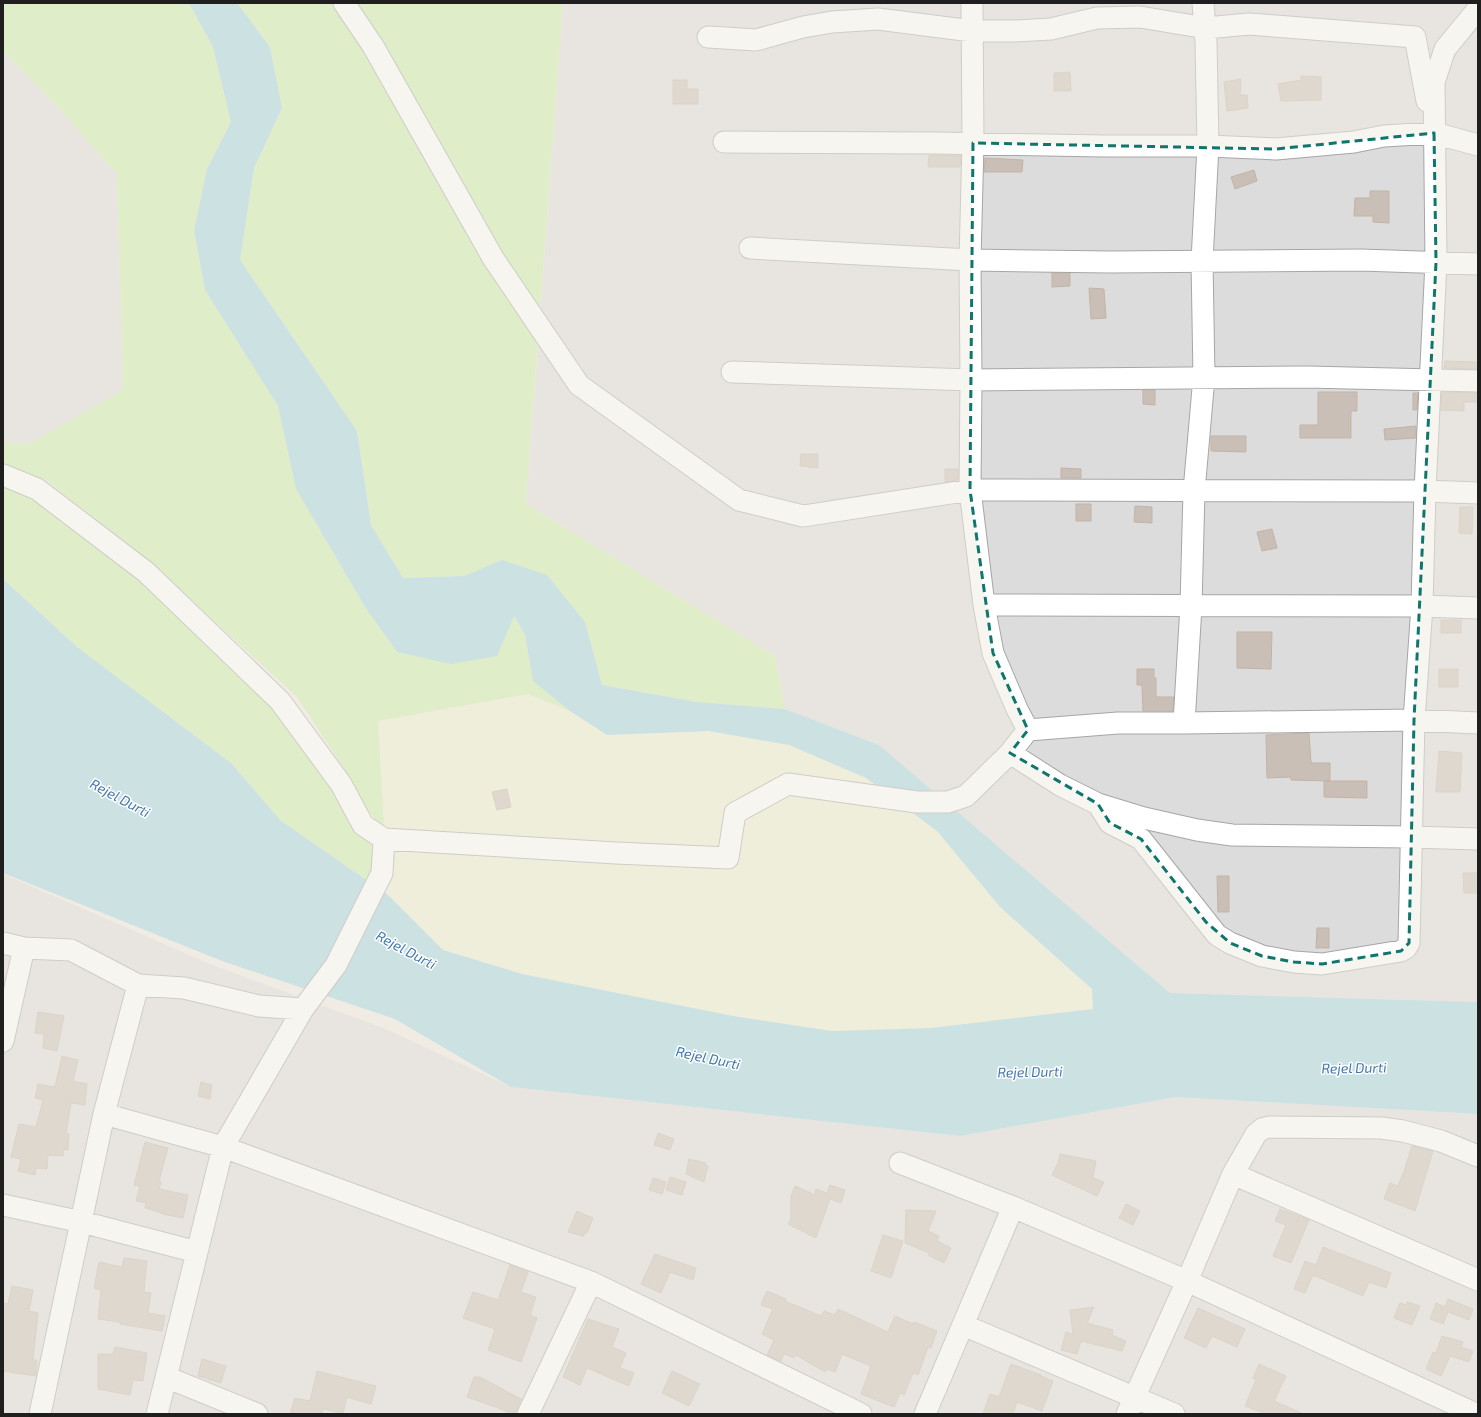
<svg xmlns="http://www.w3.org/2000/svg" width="1481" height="1417" viewBox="0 0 1481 1417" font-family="'Exo 2',sans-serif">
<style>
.residential{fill:#dddcdc}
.farmland{fill:#eef0ce}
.grass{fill:#c9eea6}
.water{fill:#a1d2e1}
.building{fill:#c9bfb7;stroke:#c3b3a5}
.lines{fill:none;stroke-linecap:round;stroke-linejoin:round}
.minor-casing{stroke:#a6a6a6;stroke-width:23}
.minor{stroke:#fff;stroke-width:21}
.marked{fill:none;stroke:#0f766e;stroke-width:3;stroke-dasharray:8 5;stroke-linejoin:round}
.labels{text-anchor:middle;stroke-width:3;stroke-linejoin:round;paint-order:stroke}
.water-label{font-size:14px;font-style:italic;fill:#4177ae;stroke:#fff}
</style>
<rect width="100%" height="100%" fill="#f0ece4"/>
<path class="residential" d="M563 3H1478V1002L1170 993 879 745 785 709 775 656 526 504Z
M3 51 58 107 117 174 123 391 29 444 3 442Z
M3 874 215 966 386 1029 511 1087 960 1136 1176 1097 1478 1114V1414H3Z"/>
<path class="farmland" d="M528 694 570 711 607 735 709 731 789 745 866 778 937 831 1001 907 1092 989 1093 1009 931 1028 832 1031 733 1016 522 974 443 950 388 895 378 721Z"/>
<path class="grass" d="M3 3H189L213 47 231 122 207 169 194 230 205 290 278 406 296 489 365 607 397 652 513 615 525 635 533 681 570 711 528 694 378 721 384 829 361 802 345 770 297 697 152 564 46 480 3 463V442L29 444 123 390 117 174 58 107 3 51Z
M237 3H334L538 336 526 504 775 656 785 709 697 702 602 685 585 622 502 560 464 576 403 578 371 525 357 431 240 260 254 168 282 108 270 47Z
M353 3H563L540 311 500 252Z
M3 481 35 495 142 576 276 705 379 841 371 883 280 820 231 763 77 647 3 579Z"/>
<path class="water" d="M189 3H237L270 47 282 108 254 168 240 260 357 431 371 525 403 578 464 576 502 560 547 575 585 622 602 685 697 702 785 709 879 745 1170 993 1478 1002V1114L1176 1097 960 1136 511 1087 395 1019 222 961 3 873V579L77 647 231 763 280 820 388 895 443 950 522 974 733 1016 832 1031 931 1028 1093 1009 1092 989 1000 907 937 831 866 778 789 745 709 731 607 735 570 711 533 681 525 635 514 616 497 656 451 664 397 652 365 607 296 489 278 406 205 290 194 230 207 169 231 122 213 47Z"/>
<path class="building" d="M1070 72 1071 91H1054V73Z
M1301 76 1321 77V100L1281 101 1278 84 1301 80Z
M1241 79 1240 95H1247L1248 108 1227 111 1224 82Z
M673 80H687V89H698V104H673Z
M929 155 961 156 960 167H928Z
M985 158 1023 160 1022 172H984Z
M1254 170 1257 181 1235 189 1231 177Z
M1370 191H1389V223L1373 222V216H1354L1355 198H1370Z
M1052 273H1070V286L1052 287Z
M1089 288 1104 289 1106 318 1091 319Z
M1445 361 1478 362V369L1444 368Z
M1143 390H1155V405L1143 404Z
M1318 392H1357V411H1351V438H1300V425H1318Z
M1442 392 1478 393V402H1464V411L1441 410Z
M1413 393H1418L1417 410H1413Z
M1416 426V438L1385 440 1384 429Z
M1211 436H1246V452L1211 451Z
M801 454H818V468L800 466Z
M1061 468 1081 469V478H1061Z
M945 469H958V480L945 482Z
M1076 504H1091V521H1076Z
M1135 506 1152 507V523L1134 522Z
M1460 507H1473L1472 534 1459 533Z
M1272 529 1277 548 1262 551 1257 532Z
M1441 620H1461V633H1441Z
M1237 632H1272L1271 669 1237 668Z
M1137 669H1154V678H1156V697H1174L1173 711H1143L1142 685H1137Z
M1439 669H1458V687H1439Z
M1309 733 1311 763H1330V781L1291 780V777L1267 778 1266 735Z
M1439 751 1462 753 1460 792H1436Z
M1324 781H1367V798L1324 797Z
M507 789 511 807 497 810 492 792Z
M1463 873H1478V893H1464Z
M1217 876H1229V912H1218Z
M1317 928H1329V948H1316Z
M38 1012 64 1016 57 1051 43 1048 44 1034 35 1033Z
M62 1056 78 1060 73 1081 87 1084 85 1105 71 1103 66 1133 69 1134 68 1150 64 1149 63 1156 48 1155 47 1169 36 1168 35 1175 18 1171 21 1159 11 1157 19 1124 36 1127 43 1100 35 1098 38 1084 55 1087Z
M201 1082 212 1085 210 1099 198 1096Z
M658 1133 674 1139 670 1150 654 1145Z
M145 1142 168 1148 159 1181 161 1182 159 1189 188 1195 183 1218 162 1214V1213L145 1208 146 1203 136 1201 140 1186 134 1185Z
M1412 1146 1433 1151 1415 1211 1384 1199 1390 1183 1398 1186 1404 1171Z
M1060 1154 1096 1161 1093 1178 1104 1182 1097 1196 1052 1175 1058 1163Z
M689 1159 706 1163 705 1165 708 1166 704 1182 686 1174Z
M670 1177 686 1182 682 1195 666 1190Z
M653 1178 666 1182 662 1194 649 1190Z
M830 1185 845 1190 841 1203 830 1199 816 1238 788 1224 791 1219V1196L795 1186 815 1195 816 1189 827 1193Z
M1126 1204 1140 1211 1133 1225 1119 1218Z
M1280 1209 1309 1220 1291 1263 1273 1256 1286 1225 1275 1221Z
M906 1210 936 1211 928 1231 939 1236 937 1241 951 1248 944 1263 928 1255 929 1253 905 1243Z
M577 1211 593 1218 587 1233 585 1232 584 1236 568 1232Z
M883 1235 903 1241 891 1278 871 1271Z
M1323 1247 1391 1273 1386 1288 1369 1282 1363 1296 1313 1275 1305 1293 1294 1289 1305 1261 1316 1265Z
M655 1254 696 1268 693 1280 670 1272 661 1293 641 1284Z
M124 1258 147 1261 144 1292 151 1293 148 1313 165 1316 162 1331 120 1324V1322L98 1319 101 1290 94 1288 99 1262 122 1267Z
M510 1265 528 1272 521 1292 536 1297 530 1315 537 1318 521 1362 488 1350 495 1329 463 1318 473 1292 498 1300Z
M12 1286 33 1290 29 1311 38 1313 33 1360H37L36 1376 3 1371V1303L8 1304Z
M767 1291 786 1299 785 1301 821 1316 824 1311 835 1315 838 1309 888 1332 895 1316 913 1324 914 1322 937 1331 931 1348 928 1347 918 1375 913 1373 904 1395 900 1393 894 1407 861 1394 871 1366 842 1354 835 1372 827 1369 825 1372 796 1355 794 1358 784 1354 781 1361 767 1355 774 1340 762 1334 773 1309 761 1305Z
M1448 1299 1473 1309 1469 1320 1448 1312 1443 1324 1430 1319 1436 1303 1445 1307Z
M1407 1302 1420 1306 1412 1325 1394 1318 1400 1303 1406 1305Z
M1094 1307 1087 1323 1113 1330 1112 1335 1126 1341 1122 1351 1081 1341 1077 1354 1061 1350 1066 1332 1073 1334 1070 1310Z
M1198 1308 1245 1329 1237 1347 1212 1336 1206 1348 1184 1338Z
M588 1319 619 1329 612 1347 626 1353 620 1368 634 1373 629 1386 587 1368 580 1385 563 1377Z
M1442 1336 1463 1342 1461 1347 1473 1351 1469 1362 1450 1356 1441 1376 1426 1369 1433 1352 1436 1353Z
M115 1347 147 1353 143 1381 133 1380 130 1395 98 1389V1354H113Z
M202 1359 226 1366 221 1383 198 1376Z
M1011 1364 1041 1375V1376L1053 1381 1042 1411 1017 1402 1013 1414H983L990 1394 999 1397Z
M1259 1364 1286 1376 1274 1401 1304 1414H1266L1245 1406 1256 1380 1253 1378Z
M317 1371 376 1386 371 1404 347 1397 343 1413 323 1409 322 1414H290L295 1398 310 1401Z
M672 1371 700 1384 689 1406 662 1393Z
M474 1377H480L521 1399 515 1414H511L501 1409 467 1397Z"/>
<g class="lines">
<g class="minor-casing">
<path id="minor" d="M344 3 373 46 493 258 579 385 739 500 803 516 970 490 1425 491 1478 493
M972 3 973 143 970 260 971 380 970 490 984 605 993 653 1017 709 1028 730
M708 37 756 40 803 27 832 22 878 19 972 31H1015L1051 29 1097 18 1140 17 1206 28 1249 24 1415 37 1427 101
M724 142 937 143 1105 146H1208L1276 149 1354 142 1384 136 1434 133 1478 145
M750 248 970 260 1110 262 1361 260 1478 264
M732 372 971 380 1307 377 1478 381
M3 475 37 489 146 572 280 701 341 784 363 825 384 839 616 853 728 858 735 813 788 784 917 802H948L966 796 1010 753 1028 730 1118 723H1184L1191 606 1194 491 1204 377 1202 261 1208 146 1206 42 1203 3
M984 605 1422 606 1478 608
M1184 723 1414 720 1478 723
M1010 753 1060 785 1098 804 1144 818 1197 830 1232 835 1412 837 1478 839
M1098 804 1110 823 1141 839 1217 935 1230 943 1262 956 1294 962 1322 964 1401 951 1406 948 1409 943 1414 720 1422 606 1425 491 1436 262 1434 82 1445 49 1478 9
M3 943 24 948 71 950 138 985 184 988 259 1006 303 1009
M3 1041 24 948
M104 1114 223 1147 591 1282 861 1414
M900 1163 1013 1207 1187 1281 1476 1414
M1233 1174 1478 1280
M3 1205 82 1222 197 1252
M963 1325 1174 1414
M166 1377 257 1414
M40 1414 104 1114 138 985
M157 1414 223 1147 303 1009 336 965 382 873 384 839
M528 1414 591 1282
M925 1414 1013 1207
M1127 1414 1187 1281 1233 1174 1256 1134 1262 1129 1270 1127 1381 1128 1403 1131 1441 1141 1478 1156"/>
</g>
<use href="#minor" class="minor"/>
</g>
<path d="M0 0H1481V1417H0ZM1434 133 1436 262 1414 720 1409 943 1401 951 1322 964 1294 962 1262 956 1230 943 1206 922 1141 839 1110 823 1098 804 1010 753 1028 730 993 653 970 490 973 143 1276 149Z" fill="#f0ece4" fill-opacity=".55" fill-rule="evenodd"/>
<path class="marked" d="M1434 133 1436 262 1414 720 1409 943 1401 951 1322 964 1294 962 1262 956 1230 943 1206 922 1141 839 1110 823 1098 804 1010 753 1028 730 993 653 970 490 973 143 1276 149Z"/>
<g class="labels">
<g class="water-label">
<text transform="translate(120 798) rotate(28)" y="5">Rejel Durti</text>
<text transform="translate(406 950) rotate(28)" y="5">Rejel Durti</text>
<text transform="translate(708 1058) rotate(12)" y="5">Rejel Durti</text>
<text transform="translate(1354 1068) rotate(-1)" y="5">Rejel Durti</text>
<text transform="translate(1030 1072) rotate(-1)" y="5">Rejel Durti</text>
</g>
</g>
<rect width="1481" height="1417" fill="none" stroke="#1f1f1f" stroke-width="8"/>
</svg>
